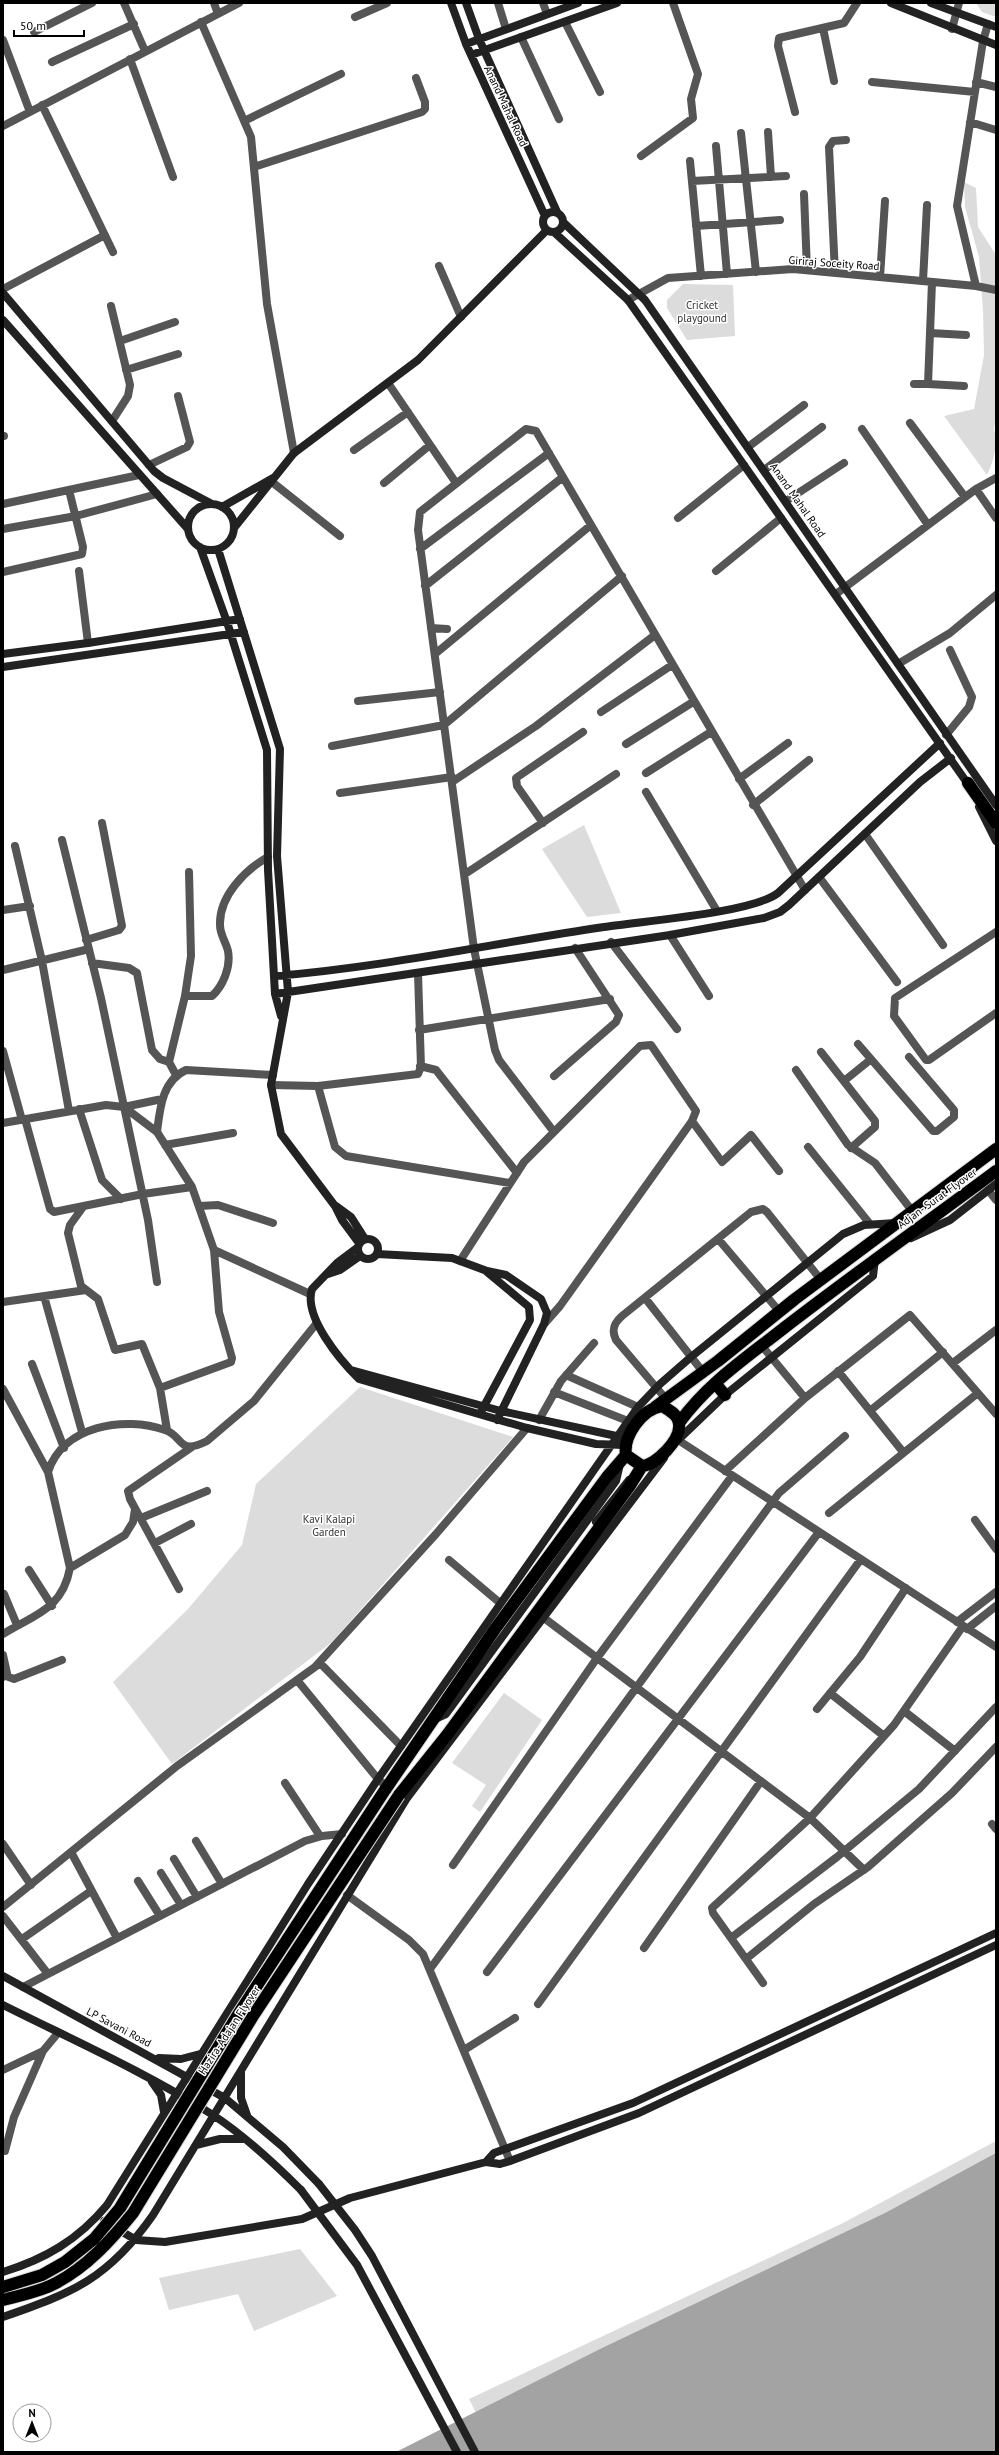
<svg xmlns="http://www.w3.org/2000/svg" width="999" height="2455" viewBox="0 0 999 2455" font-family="'PT Sans',sans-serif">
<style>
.green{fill:#dcdcdc}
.water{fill:#a3a3a3}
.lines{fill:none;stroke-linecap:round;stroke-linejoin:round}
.highway-casing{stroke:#dbdbdb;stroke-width:14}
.street{stroke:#555;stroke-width:8}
.secondary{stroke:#222;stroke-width:8}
.highway{stroke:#000;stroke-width:12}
.highway-bridge-casing{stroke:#dbdbdb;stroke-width:14;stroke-linecap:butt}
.secondary-bridge{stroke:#222;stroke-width:8}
.highway-bridge{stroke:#000;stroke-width:12}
.labels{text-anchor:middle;stroke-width:3;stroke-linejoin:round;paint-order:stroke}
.street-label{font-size:11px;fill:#000;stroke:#fff}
.park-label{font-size:11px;fill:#333;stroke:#fff}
</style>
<rect width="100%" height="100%" fill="#fff"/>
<path class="green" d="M976 3H996V17L982 12Z
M964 182 976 188 978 227 996 255V413L994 430C999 443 993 463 987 475L944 416 974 409 984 355 983 310 979 257 965 207Z
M683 284 733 285 735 336 687 340 667 308V300Z
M584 825 621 913 587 917 542 849Z
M360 1387 513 1437 332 1642 172 1764 113 1682 188 1609 242 1545 256 1484Z
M504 1693 542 1720 480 1812 472 1806 486 1785 452 1763Z
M996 2141V2168L479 2419 469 2399 841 2224Z
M300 2249 337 2296 254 2331 238 2294 169 2310 159 2278Z"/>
<path class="water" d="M996 2153V2452H396L600 2349 885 2213Z"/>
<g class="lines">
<g class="highway-casing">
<path id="highway" d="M968 783 996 823
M715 1383 725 1395
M662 1406C669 1410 679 1415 679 1424 681 1440 656 1465 642 1466L626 1455C623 1436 642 1409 662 1406Z
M655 1407 718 1361 795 1299 996 1149
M679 1423C708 1383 746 1358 784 1328 854 1274 926 1223 996 1171
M385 1790 495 1629 607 1477 626 1455
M399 1795 447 1735 629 1487 642 1466"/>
</g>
<path class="street" d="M124 3 145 51
M214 3 218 14
M498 3 506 29
M543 3 547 14
M355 17 387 3
M201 22 251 137 267 304 294 453
M565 22 600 92
M823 28 834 81
M952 29 959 3
M34 32 92 3
M521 37 559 119
M3 40 30 112
M130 59 173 177
M52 62 134 24
M872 82 975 92
M976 82 996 87
M42 105 113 252
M795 112 778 46 779 38 844 23 857 3
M244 121 341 74
M970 122 996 130
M3 126 239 3
M768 132 771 177
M741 133 756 272
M716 146 727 274
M641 156 693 118 691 99 698 74 673 3
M690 161 701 276
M254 167 422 112 425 109V102L416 78
M692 181 786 176
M804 194 807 270
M696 226 780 220
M439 266 461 317
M835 273 829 147 833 141 846 140
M880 277 885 201
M923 281 927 205
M932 282 928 384 964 386
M976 286 957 206 983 41 988 24
M3 289 105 235
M628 300 668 278 793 269 976 286 996 290
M111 306 130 385 128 396 112 421
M930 333 966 335
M120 341 175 322
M126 370 178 354
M388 383 456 483
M914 384H928
M910 423 965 497
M862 429 928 525
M3 436H4
M748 447 804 405
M354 450 408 412
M149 465 187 447 190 442 178 396
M764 470 822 427
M272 482 340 536
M384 483 430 445
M976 489 996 518
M786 501 844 463
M3 504 139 475
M678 518 744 465
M3 529 76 516 157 494
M420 549 549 453
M79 571 88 643
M716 571 781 518
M3 572 82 554 83 547 69 490
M425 586 563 477
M836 594 976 489 996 478
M431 628 447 629
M435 654 591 525
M898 664 950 633 996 595
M358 701 440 692
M601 712 672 665
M946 735 969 707 972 697 950 650
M626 744 693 702
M332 746 444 725 622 576
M646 773 711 732
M739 779 788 743
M452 782 536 726 655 635
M646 792 717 911
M340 793 452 777
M753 805 809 760
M543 823 517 786 516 778 583 732
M865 834 943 945
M62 840 101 998 148 1220 157 1282
M15 846 42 961 69 1111
M465 874 616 774
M819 877 897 982
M3 910 30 906
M996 932 895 998 894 1016 926 1060H929L996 1013
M670 935 709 996
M86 940 119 930 122 926 102 823
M611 942 677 1029
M92 963 129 968 137 973 152 1050 160 1059 169 1062 176 1075
M3 970 89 949
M185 996H212C223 986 231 967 228 951 226 942 220 935 220 925 219 896 245 870 268 857
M419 1030 610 999
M858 1044 933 1131H937L954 1117V1110L909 1057
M3 1051 22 1120
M821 1052 875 1121V1127L851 1148
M169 1062 185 996 191 956 189 872
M420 1066 436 1070 517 1173
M796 1070 848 1145 875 1163 913 1212
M554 1076 616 1022 619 1015 575 948
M844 1081 870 1060
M271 1085 318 1086 418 1074 421 1067 418 973
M318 1086 335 1147 346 1156 510 1183
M124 1107 162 1099
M79 1109 102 1180 121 1199
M25 1119 50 1209 54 1212 143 1194 192 1187
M692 1121 722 1162 751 1135 779 1171
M3 1123 106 1105 124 1107 157 1132 192 1187 214 1250 219 1312 232 1358 231 1362 160 1388
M157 1132C160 1108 162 1081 186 1070L273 1075
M554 1132 499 1060 495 1050 474 949 418 530 420 512 526 429 536 431 805 890
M165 1145 233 1133
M808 1147 870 1224
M988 1190 996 1200
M199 1206 218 1205 273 1223
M83 1207 70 1225 68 1233 81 1286 98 1299 115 1350 142 1344 160 1388 167 1430
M719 1240 779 1311
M214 1250 310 1294
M460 1261 524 1162 640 1046 651 1045 696 1111 692 1121 560 1306 545 1323
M44 1296 82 1432
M645 1298 703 1372
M3 1302 86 1290
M762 1346 805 1398
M953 1363 996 1330
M32 1364 64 1448
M838 1371 903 1452
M566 1375 638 1407
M3 1389 48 1472
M554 1392 628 1421
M666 1399 616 1340C611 1330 614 1323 622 1316L751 1212 763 1209 767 1212 821 1280
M871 1410 943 1352
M539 1420 561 1381 594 1343
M675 1438 996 1647
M725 1471 805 1398 910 1315 996 1414
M829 1513 978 1393
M141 1518 207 1491
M975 1520 996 1549
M155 1543 191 1524
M449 1560 500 1603
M70 1568 125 1535 133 1522 135 1509
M29 1570 52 1606
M179 1589 130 1499 128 1491 192 1447
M4 1594 17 1625
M544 1618 810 1818 864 1870
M957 1622 996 1592
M967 1629 996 1606
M3 1634C35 1614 62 1610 70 1568L48 1472C63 1425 125 1416 165 1430 184 1436 177 1456 207 1441L254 1401 316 1324
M3 1655 7 1673 3 1677
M320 1663 401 1746
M6 1676 14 1679 62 1660
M297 1680 378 1779 387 1787
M830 1693 884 1736
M817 1709 860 1657 906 1588
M904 1711 955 1751
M285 1783 320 1836
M992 1824 996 1829
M196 1841 222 1884
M3 1844 31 1885
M71 1852 117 1938
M174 1859 197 1897
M453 1865 597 1658 732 1476
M161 1873 181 1905
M138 1881 160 1916
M347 1895 409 1940 423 1954 510 2161
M3 1907 177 1766 315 1667 436 1534 527 1428
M3 1916 48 1974
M731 1938 837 1857 919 1789 996 1707
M22 1939 91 1891
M644 1948 761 1781
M746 1959 814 1904 868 1867 952 1793 996 1747
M430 1969 779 1493 845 1436
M487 1972 819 1532
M763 1983 713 1913 712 1908 810 1818 894 1725 963 1626
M23 1987 305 1841 322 1836 342 1834
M538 2004 861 1559
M464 2050 515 2018
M3 2070 43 2051 58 2033
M5 2151 14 2117 43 2051"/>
<path class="secondary" d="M451 3 466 44 545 216
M466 3 479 39 557 212
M891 3 996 45
M931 3 996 27
M466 44 578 3
M471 55 617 3
M543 222a10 10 0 1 1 20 0a10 10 0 1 1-20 0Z
M564 223 645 300 996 805
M555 233 628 300 970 787
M3 293 154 471 163 478 212 504
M3 320 188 529
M188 527a23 23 0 1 1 46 0a23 23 0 1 1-46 0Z
M222 507 273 478
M234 528 294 453 418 360 547 230
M200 547 227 622 267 750 268 870 275 994 281 1016
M218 549 280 749 277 856 288 992 271 1085 281 1134 335 1206 342 1220 359 1243
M3 654 88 643 240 619
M3 667 244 632
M979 807 996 841
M275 976C385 967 495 943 604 927 642 921 752 913 778 893L940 743
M275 994 670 935 764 918 780 912 789 905 920 782 951 758
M336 1206 351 1217 365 1239
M911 1238 950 1220 996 1184
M358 1249a10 10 0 1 1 20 0a10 10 0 1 1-20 0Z
M357 1248 337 1263 312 1289C303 1317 341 1361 359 1379L527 1428 596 1444 624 1445
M377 1254 452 1258 487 1271 506 1275 541 1299 547 1313 544 1324 497 1420
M328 1274 340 1270 360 1256
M351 1370 501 1411 621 1437
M482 1410 530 1320 529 1307 487 1272
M677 1441 725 1395 873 1276 875 1259
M596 1522 629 1480
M435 1719 446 1714 616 1481 620 1464
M3 1976 225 2098 283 2147 319 2184
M3 2005C73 2040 147 2073 213 2115 245 2136 274 2163 301 2190
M159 2058 181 2059 200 2054
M241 2072V2098L247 2115
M152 2082 161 2095 164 2112
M196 2145 220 2139H243
M486 2162 494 2153 633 2103 996 1933
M104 2221 136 2240 165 2242 302 2219 350 2198 486 2162 500 2164 510 2161 639 2113 996 1945
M3 2272C45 2259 78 2240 107 2205L308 1884 378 1779 638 1407 660 1384 691 1357 843 1234 864 1225 896 1223
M3 2317C73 2293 109 2278 153 2215L407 1798 664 1458"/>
<use href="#highway" class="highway"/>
<g class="highway-bridge-casing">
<path id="highway-bridge" d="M3 2287 42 2275 65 2262 94 2239 120 2208 239 2013 385 1790
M3 2300C20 2295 40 2292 56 2283 88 2266 111 2240 133 2213L253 2016 399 1795"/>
</g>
<path class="secondary-bridge" d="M319 2184 355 2230 372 2256 475 2452
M301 2190 357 2265 457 2452"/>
<use href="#highway-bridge" class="highway-bridge"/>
</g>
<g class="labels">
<g class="street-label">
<text transform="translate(506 106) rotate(65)" y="4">Anand Mahal Road</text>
<text transform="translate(834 263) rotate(4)" y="4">Giriraj Soceity Road</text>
<text transform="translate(798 500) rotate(55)" y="4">Anand Mahal Road</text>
<text transform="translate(937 1198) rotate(-36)" y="4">Adjan- Surat Flyover</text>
<text transform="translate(119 2027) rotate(28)" y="4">LP Savani Road</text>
<text transform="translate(229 2030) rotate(-57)" y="4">Hazira-Adajan Flyover</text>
</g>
<g class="park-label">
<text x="702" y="309">Cricket<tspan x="702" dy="13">playgound</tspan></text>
<text x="329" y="1523">Kavi Kalapi<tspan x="329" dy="13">Garden</tspan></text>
</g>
</g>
<rect width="999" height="2455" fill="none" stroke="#000000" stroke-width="8"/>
<g transform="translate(32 2423)"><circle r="19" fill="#ffffff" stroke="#999999"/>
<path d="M0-3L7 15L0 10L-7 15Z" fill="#000000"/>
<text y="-6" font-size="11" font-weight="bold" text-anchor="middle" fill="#000000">N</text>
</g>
<path d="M14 30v6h70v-6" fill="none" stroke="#000000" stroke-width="2"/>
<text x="20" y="30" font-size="12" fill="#000000" stroke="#ffffff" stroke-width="3" paint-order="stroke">50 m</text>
</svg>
